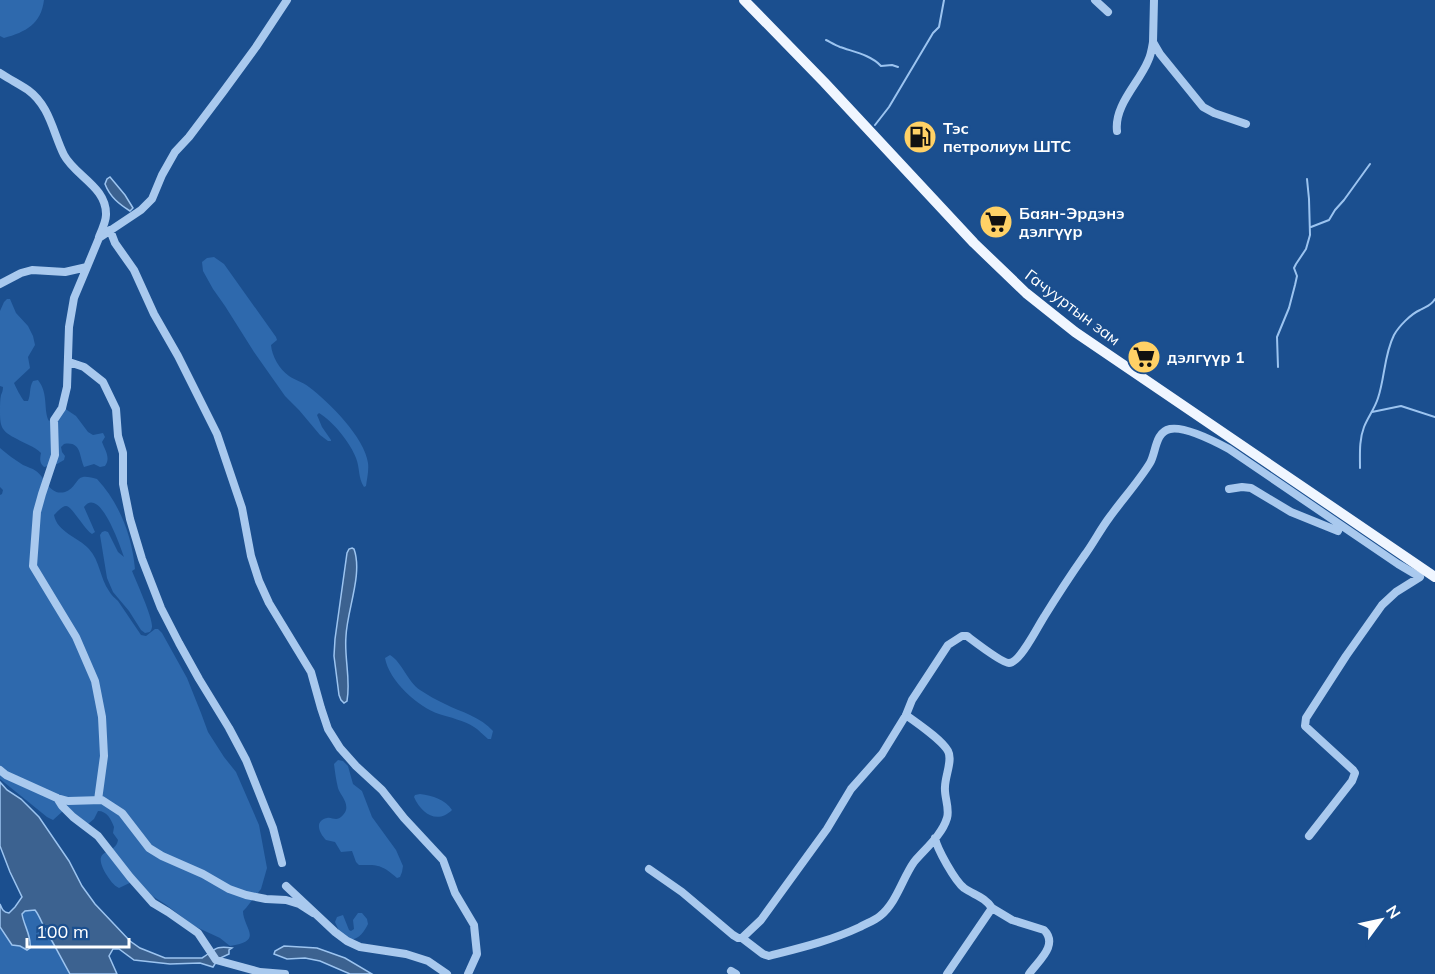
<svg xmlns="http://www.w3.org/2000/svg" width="1435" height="974" viewBox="0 0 1435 974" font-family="Mulish,sans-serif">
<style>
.green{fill:#2e69ad}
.water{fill:#3c6290;stroke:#9cc4f0;stroke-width:1.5}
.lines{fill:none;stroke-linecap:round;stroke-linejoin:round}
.stream{stroke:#9cc4f0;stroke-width:2}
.minor{stroke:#a9c9ee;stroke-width:8}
.major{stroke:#f0f6ff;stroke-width:10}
.labels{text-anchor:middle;stroke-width:4.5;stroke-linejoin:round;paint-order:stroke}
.poi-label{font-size:16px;font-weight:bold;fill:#fff;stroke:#1b4f8f;text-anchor:start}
.street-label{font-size:16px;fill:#fff;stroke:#1b4f8f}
</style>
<rect width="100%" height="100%" fill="#1b4f8f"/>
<path class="green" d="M0 0H44C41 24 26 32 4 38L0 36Z
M214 257 224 264 276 337 277 340 271 345C272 356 279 369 289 376 295 380 303 382 309 387 329 402 365 438 368 463 369 470 367 479 366 486L364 487C358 478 360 468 356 458 351 444 333 421 319 413L317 415 322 427 331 440V441H328L320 435 299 410 285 396 254 352 225 306 213 289 203 271 202 262 207 258Z
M7 299H10L16 313 28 326 33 336 35 345 28 357 30 368 14 383C16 388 21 397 24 401H28C31 394 29 388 33 381L38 380C49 394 43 410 49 421L64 408 76 416 88 432 93 435 103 433 105 437 102 442C105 450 111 458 105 466L100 467 94 464 84 467C79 455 81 441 64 444L61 447 62 452 65 456 64 460 57 464 44 467C39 463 40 458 41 453 34 446 25 444 17 439 1 431 0 427 0 410 0 405 0 400 1 395 2 393 3 390 3 387L0 386V311L4 302Z
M0 448C7 454 15 460 23 465 27 467 32 468 36 471 46 478 49 496 65 492 75 489 76 478 83 477 86 476 93 478 97 479 120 504 132 536 135 569L132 571C136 581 153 618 152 627 151 633 149 632 145 633L141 630 129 611 113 592 107 578 100 535 102 532 105 531 108 532 118 552 124 557C120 546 100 486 84 507L95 532 92 534C84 529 72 506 66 506 62 506 57 512 54 515 57 532 78 537 89 549 100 561 100 578 109 591 111 595 115 598 118 601 125 611 132 622 139 632L141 635 146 636 155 629H158L162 633 187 678 201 713 208 732 224 757 236 772 259 825 267 868 261 889 246 908 243 911C243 928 265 941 230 946L220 938 194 926 165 904 149 894 136 880 119 888C113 885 110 880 106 874 90 846 115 857 118 840L113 833 114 827C111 819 107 811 98 811L94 819 88 824 63 811 53 820 47 817 0 779V495L2 494 3 490 0 487Z
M390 655C402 662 407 681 420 690 428 695 436 700 445 704 461 712 481 717 493 731L491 739H488C483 735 479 730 474 727 465 721 449 717 439 714 418 707 389 681 385 658Z
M338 760 343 761 348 766 353 784 362 791 372 817 396 850 403 866 402 872 400 877 397 878C381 864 378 865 359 865L356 862 352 851 341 852 335 842 326 840C319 833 314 821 327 818 330 817 333 819 336 819 340 819 345 814 346 810 348 801 340 795 338 788 336 780 335 772 334 764Z
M420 794C433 796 445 799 452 810 437 825 421 813 414 797L415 795Z
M35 910C40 915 41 921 44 927 53 942 62 958 70 974H0V927L12 945 20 946 27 950 31 944 22 914 25 911Z
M358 913H362L367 919 368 924C364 932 360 938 351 940L339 931 335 922 337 917 343 915 349 930 351 931 354 929 353 920Z"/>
<path class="water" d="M110 177 125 195 133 208 130 211C119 204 110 197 105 184L107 179Z
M352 548 354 549C363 574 347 610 346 636 344 658 351 679 347 701L344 703 341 700 339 695 334 656 335 639 347 553 349 549Z
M0 782 7 790 21 799 39 817 69 861 82 886 95 904 130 941 140 948 165 958H202C215 950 215 945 232 948L229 950V954L218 959 213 967 200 963 170 964 134 960 119 949H113L109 956 117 974H70C61 958 53 942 44 927 41 921 39 915 35 910L25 911 22 914C24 926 32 937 30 948L27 950 20 946 12 945 0 927V904C2 909 3 912 9 913L15 907 22 897 10 872 0 846Z
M284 946 317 948 345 958 372 974H350L320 961 305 958 287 959 274 954 275 951Z"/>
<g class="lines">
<path class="stream" d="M826 40C830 42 835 45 840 47 854 52 871 55 881 66L892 65 898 67
M875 125 889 107 933 33 939 27 944 0
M1311 227 1329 220 1335 210 1344 200 1370 164
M1278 367 1277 337 1289 308 1295 285 1297 276 1294 268 1296 264 1306 249 1310 235 1309 199 1307 179
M1372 412 1401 406 1435 417
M1360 468C1360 454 1359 440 1364 427 1368 417 1375 408 1378 398 1385 377 1384 355 1394 335 1399 326 1411 314 1420 310 1427 306 1431 306 1435 299"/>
<path class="minor" d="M1095 0 1108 12
M1154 0 1153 42 1160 54 1203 107 1214 113 1246 124
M0 73C9 79 19 84 28 90 50 106 53 133 64 155 75 176 107 187 106 215 106 221 102 230 99 237
M1117 131C1114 105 1139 83 1148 61 1151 55 1152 48 1153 42
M110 230 115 243 134 270 154 314 178 356 217 434 242 508 251 556 259 581 269 603 311 672 321 708 328 729 340 748 356 766 382 790 404 818 443 860 455 893 474 925 477 954 468 974
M87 267 74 298 69 327 67 387 62 408 54 420 55 455 42 494 37 512 33 566 76 637 95 681 102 717 104 756 98 800
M0 284 21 273 32 270 65 272 87 267 99 238 141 210 152 199 162 175 175 152 189 137 223 92 256 47 287 0
M69 362 84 367 103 382 116 409 118 436 123 453V484L130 519 142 559 161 608 179 643 199 679 229 728 246 760 273 828 282 863
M1229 489 1242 487 1251 488 1291 512 1338 531
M0 770 6 775 57 798 68 801 102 800 122 813 149 848 162 856 203 874 229 889 246 895 266 899 286 900 299 904 313 913
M57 798 62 806 73 817 98 836 130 877 153 903 168 912 198 933 216 960 260 972 285 974
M935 838C937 849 955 881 964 888 974 895 985 897 992 908L947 974
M649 869 682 892 733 935 738 938H742L761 920 827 829 851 789 882 754 906 715 912 700 948 645 962 636H967C975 642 1002 663 1009 663 1020 663 1038 626 1044 617 1057 596 1070 576 1084 556 1093 544 1100 530 1109 518 1122 500 1139 481 1150 463 1156 453 1155 432 1170 429 1185 426 1216 442 1229 449L1398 564 1420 577 1396 592 1382 605 1346 656 1306 718 1305 726 1353 770 1355 773 1352 781 1309 836
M286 886 335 932 347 941 360 947 406 954 428 961 447 974
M992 908 1012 920 1044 930C1059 945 1038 961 1029 974
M742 938 763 954 769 956C800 948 830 941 860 927 867 923 874 921 880 916 897 902 902 879 914 862 925 849 942 835 947 818 950 808 944 797 945 787 945 776 953 760 948 751 941 739 918 724 906 715
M731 971 736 974"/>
<path class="major" d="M744 0 824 82 974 243 1026 293 1075 332 1435 577"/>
</g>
<defs>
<g id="fuel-disc" transform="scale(1.725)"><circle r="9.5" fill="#ffd166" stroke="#1b4f8f"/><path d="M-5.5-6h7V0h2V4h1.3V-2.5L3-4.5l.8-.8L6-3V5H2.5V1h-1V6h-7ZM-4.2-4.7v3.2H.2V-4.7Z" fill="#111"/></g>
<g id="supermarket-disc" transform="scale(1.725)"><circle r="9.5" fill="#ffd166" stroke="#1b4f8f"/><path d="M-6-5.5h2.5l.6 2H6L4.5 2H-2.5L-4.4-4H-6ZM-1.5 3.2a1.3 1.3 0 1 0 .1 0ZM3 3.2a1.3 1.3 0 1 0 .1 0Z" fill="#111"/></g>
</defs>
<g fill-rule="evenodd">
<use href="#fuel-disc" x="920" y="137"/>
<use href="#supermarket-disc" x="996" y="222"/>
<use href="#supermarket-disc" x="1144" y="357"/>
</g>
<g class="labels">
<g class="poi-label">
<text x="943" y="134">Тэс<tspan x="943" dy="18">петролиум ШТС</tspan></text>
<text x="1019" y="219">Баян-Эрдэнэ<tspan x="1019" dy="18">дэлгүүр</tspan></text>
<text x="1167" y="363">дэлгүүр 1</text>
</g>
<g class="street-label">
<text transform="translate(1073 307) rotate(37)" y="6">Гачууртын зам</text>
</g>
</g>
<g transform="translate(1381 920) rotate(57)" stroke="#1b4f8f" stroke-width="4.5" paint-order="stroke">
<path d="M0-4.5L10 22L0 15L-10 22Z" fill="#ffffff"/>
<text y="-9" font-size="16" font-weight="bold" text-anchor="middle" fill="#ffffff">N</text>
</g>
<path d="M27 938v9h102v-9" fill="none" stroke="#ffffff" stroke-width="3"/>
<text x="36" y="938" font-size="18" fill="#ffffff" stroke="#1b4f8f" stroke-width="4.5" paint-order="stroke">100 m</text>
</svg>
